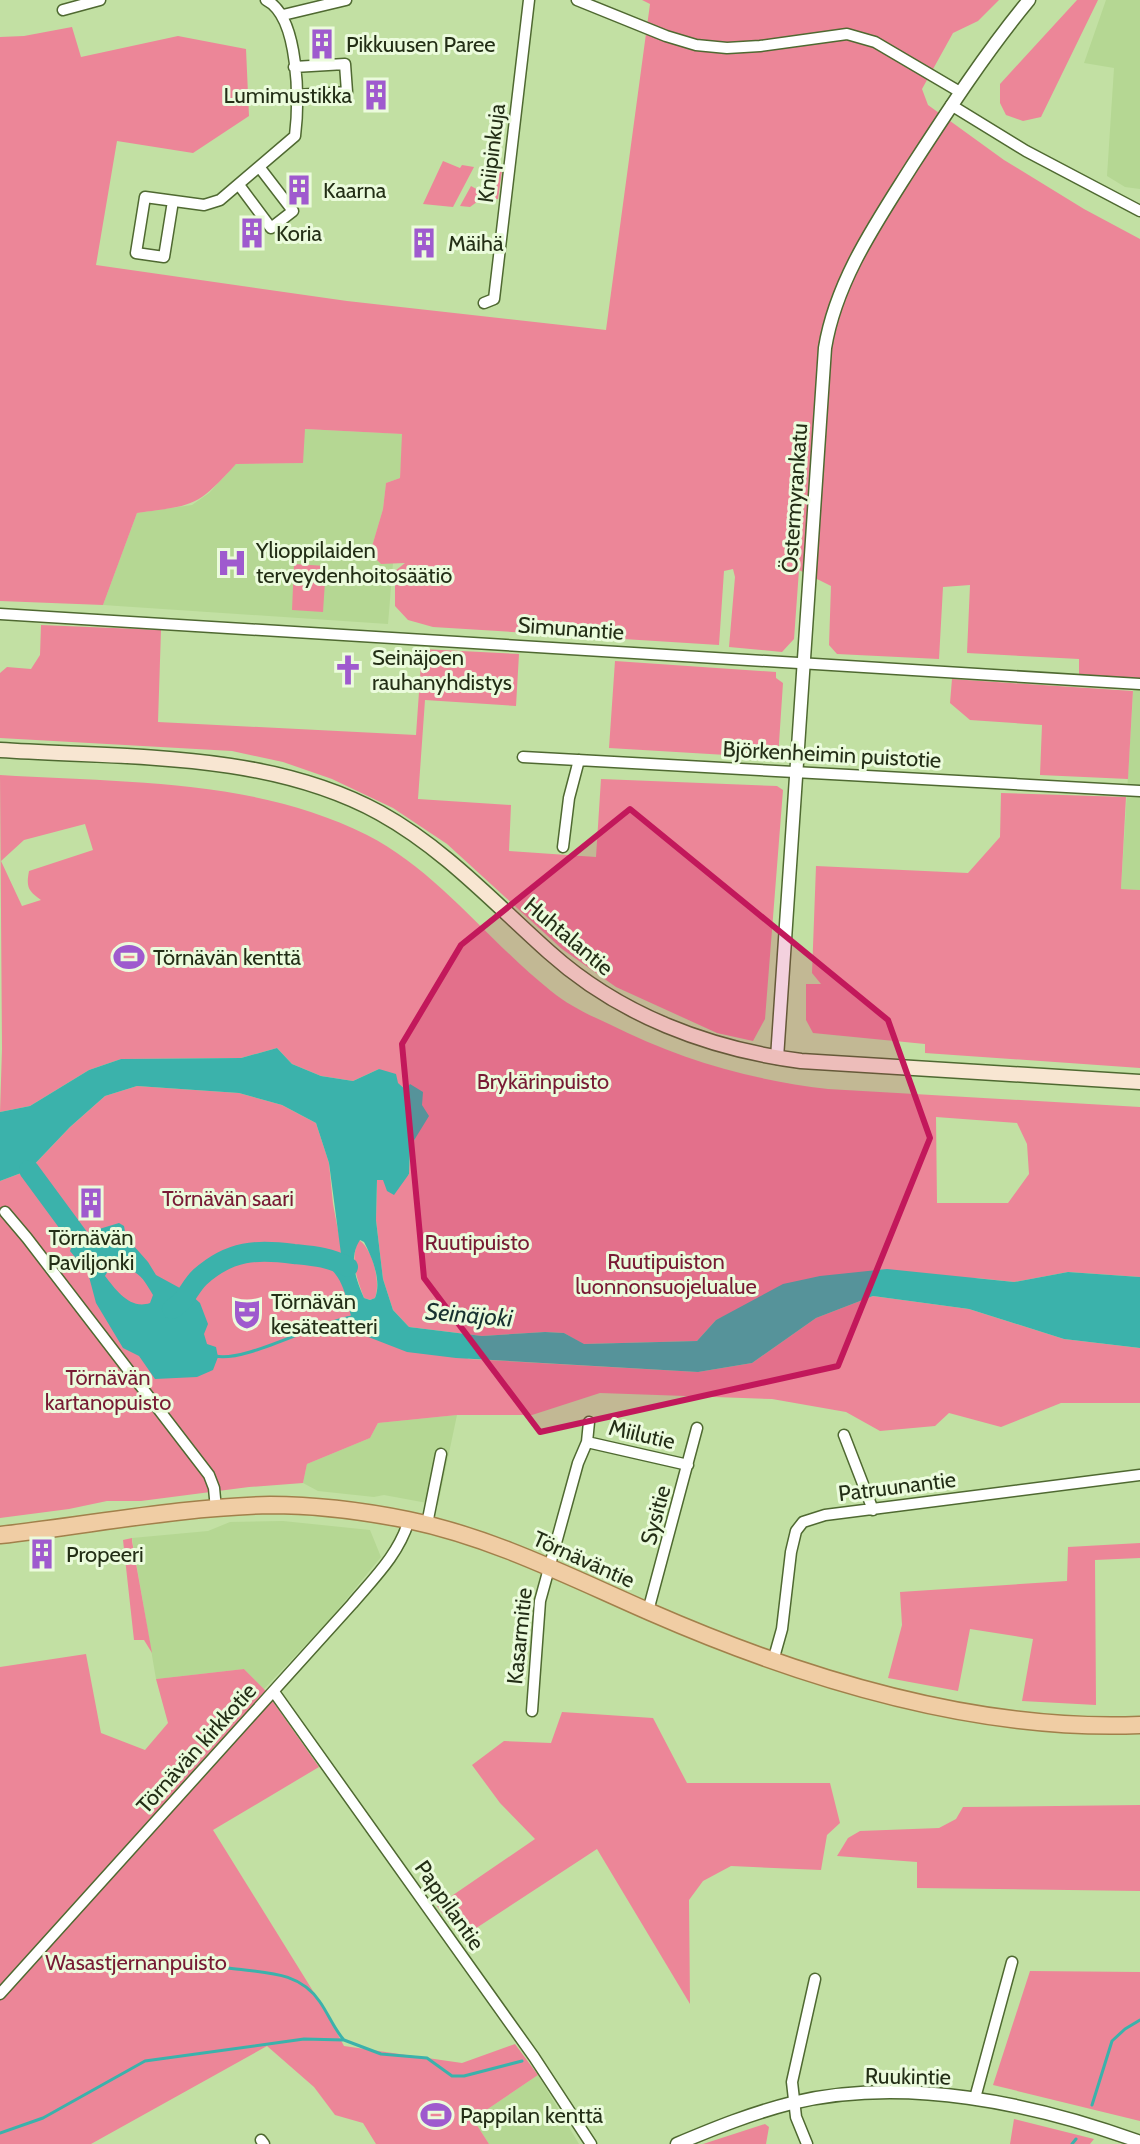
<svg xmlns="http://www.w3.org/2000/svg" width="1140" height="2144" viewBox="0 0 1140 2144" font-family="Cabin,sans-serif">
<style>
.built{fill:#b5d793}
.green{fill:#ec8698;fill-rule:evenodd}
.water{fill:#3bb2ab;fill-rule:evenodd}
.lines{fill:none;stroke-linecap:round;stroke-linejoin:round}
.stream{stroke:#3bb2ab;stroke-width:3}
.river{stroke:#3bb2ab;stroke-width:20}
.minor-casing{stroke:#4f6931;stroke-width:13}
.tertiary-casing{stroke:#4f6931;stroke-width:15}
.secondary-casing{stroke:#4f6931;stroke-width:17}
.primary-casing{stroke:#a2804b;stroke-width:19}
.minor{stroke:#fff;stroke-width:10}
.tertiary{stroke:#fff;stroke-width:12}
.secondary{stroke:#f8e6d2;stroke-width:14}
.primary{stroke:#f0cda4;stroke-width:16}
.marked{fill:#c2185b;fill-opacity:0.2;stroke:#c2185b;stroke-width:6;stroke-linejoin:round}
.labels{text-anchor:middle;stroke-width:6;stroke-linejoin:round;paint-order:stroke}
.poi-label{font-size:22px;fill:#232e16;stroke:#ebfbdc;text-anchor:start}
.street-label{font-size:22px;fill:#232e16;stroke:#ebfbdc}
.park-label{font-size:22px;fill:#781a34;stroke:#ebfbdc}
.water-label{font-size:24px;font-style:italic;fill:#183230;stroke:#ebfbdc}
</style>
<rect width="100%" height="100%" fill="#c2e0a3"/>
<path class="built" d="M1106 0H1140V189L1125 187 1107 176 1114 68 1084 63Z
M304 429 403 434 400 478 386 483 383 509 370 553 381 564 393 563 388 624 103 605 137 513 192 505 209 493 236 464 302 463Z
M1134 679H1140V890L1121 889Z
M457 1415 438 1505 384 1495 374 1497 318 1491 303 1483 307 1464 370 1438 378 1423Z
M283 1521 370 1530 381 1557 331 1618 264 1689 244 1669 156 1679 132 1538 208 1531 230 1522Z
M538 2075 579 2144H489L473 2119Z"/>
<path class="green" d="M642 0H999L978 21 953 33 922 89 928 105 1004 160 1084 209 1140 239V679L1079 674V659L967 653 970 585 943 587 939 659 837 654 829 645 831 586 799 570 794 639 782 652 729 647 735 577 733 569 724 571 719 645 433 627 408 620 395 606V571L405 563 381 564 370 553 383 509 386 483 400 478 402 434 305 429 303 463 236 464C196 508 194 505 137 513L103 605 0 601V37L24 36 72 27 81 57 178 36 246 49 249 116 193 153 117 141 96 265 347 301 606 330 650 4Z
M1077 0H1098L1041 117 1023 121 1006 115 1000 103V84Z
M443 161 460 168 462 165 474 167 453 207 423 204Z
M483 168 502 171 498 199H481L470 207 460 206 471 186 478 190 487 187 489 179 482 172Z
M294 564 326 566 323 612 292 610Z
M41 625 161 630 158 722 416 735 422 649 519 654 516 706 425 700 418 799 511 805 509 851 596 857 601 779 777 786 783 790 765 1019 753 1041 717 1033 616 987 562 949 447 844 393 808 332 779 283 762 232 751 0 738V673L7 667 31 669 40 655Z
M615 661 776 672V678L783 683 778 758 609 748Z
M952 679 1133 691 1128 779 1040 775 1042 725 970 720 950 703Z
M0 775C123 783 254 778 367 835 439 872 489 942 551 991 568 1005 589 1015 609 1024 678 1059 750 1080 828 1089L1140 1107V1277L1068 1272 1014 1282 976 1278 743 1307 716 1320 697 1341 583 1344 564 1333 545 1332 482 1336 409 1327 393 1310 383 1279 376 1220 377 1179 409 1175 410 1147 428 1116 406 1090 379 1069 353 1081 321 1076 292 1064 277 1048 241 1058 121 1059 89 1070 30 1106 0 1112 2 1049ZM85 824 93 850 29 871C26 887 28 891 41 900L22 906 1 861 24 840ZM936 1117 1017 1123 1027 1144 1029 1174 1008 1203H937Z
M1001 793 1126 797 1121 889 1140 890V1068L925 1053V1044L813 1033 806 1020V984H821L812 973 816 866 968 873 1000 837Z
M137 1086 239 1093 282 1105 316 1123 329 1163 333 1204 341 1246V1254L330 1268 340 1278 347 1294 469 1359 698 1372 752 1363 816 1318 873 1296 969 1309 1064 1339 1140 1348V1403H1061L1001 1427 949 1413 935 1426 880 1431 846 1412 772 1399 600 1393 532 1415H457L378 1423 370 1438 307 1464 303 1483 249 1487 141 1501H107L69 1509 0 1518V1181L29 1170 70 1127 105 1096Z
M359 1240C373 1249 381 1283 375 1298L370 1300 364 1298C357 1279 349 1259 359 1240Z
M132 1538V1541L152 1653 144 1640H134L123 1540Z
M1140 1543V1558L1095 1560 1096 1705 1022 1701 1033 1639 970 1629 958 1691 888 1678 902 1625 900 1592 1067 1581 1068 1547Z
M86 1654 101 1733 145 1750 168 1723 156 1679 244 1669 264 1689 319 1767 213 1830 326 2012 344 2046 462 2063 515 2044 538 2075 473 2119 489 2144H376L363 2123 335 2115 314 2087 267 2046 91 2144H0V1667Z
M562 1712 653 1718 687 1783H830L840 1823 827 1835 821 1870 731 1866 703 1881 689 1900 690 2004 597 1849 461 1938 437 1906 535 1839 500 1803 472 1765 504 1741 551 1743Z
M1140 1805V1891L917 1888V1862L837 1856 848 1838 860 1831 939 1828 956 1819 963 1807Z
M1030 1971 1140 1972V2121L993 2085Z
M1014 2119 1094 2139 1090 2144H1010Z
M765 2124 769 2127 766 2144H703Z"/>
<path class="water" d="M277 1048 292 1064 321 1076 353 1081 379 1069 396 1074 398 1083 406 1090 410 1084 423 1092 422 1105 429 1116 410 1147 409 1174 394 1195 387 1191 383 1180H377L376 1220 383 1279 393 1310 409 1327 482 1336 545 1332 564 1333 584 1344 697 1341 716 1320 783 1284 820 1276 887 1269 1014 1282 1068 1272 1140 1277V1348L1064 1339 969 1309 873 1296 816 1318 752 1363 698 1372 456 1358 407 1352 358 1333C346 1311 349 1286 330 1268L332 1259 341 1254 329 1163 316 1123 282 1105 239 1093 137 1086 105 1096 70 1127 29 1170 0 1181V1112L30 1106 89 1070 121 1059 241 1058ZM360 1240 364 1242C372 1257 382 1281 375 1298L370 1300 364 1298C356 1280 348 1258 360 1240Z
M119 1223 124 1226 126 1237 148 1262 156 1275 189 1293 200 1303 208 1324 204 1334 207 1344 216 1347 218 1357 213 1370 197 1377 155 1379 139 1356 123 1348 96 1303 88 1273 70 1251 76 1236ZM117 1267C138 1269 143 1278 153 1295L150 1303C130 1310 116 1290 105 1276L109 1269Z"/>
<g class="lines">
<path class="stream" d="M215 1356C245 1363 314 1323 352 1317
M228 1968C263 1973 299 1970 320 2002 329 2015 334 2029 344 2040
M1092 2105 1112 2041 1125 2029 1140 2020
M0 2133 43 2118 145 2061 304 2039 344 2040 381 2054 427 2058 452 2076H464L522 2061
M1072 2144 1076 2139"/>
<path class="river" d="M29 1170 93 1257
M172 1309C186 1302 189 1287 200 1277 230 1250 257 1249 294 1254 314 1256 329 1257 348 1267"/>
<g class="minor-casing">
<path id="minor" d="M577 0 666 36 696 45 727 48 760 46 847 34 875 42 960 92
M63 10 100 0
M283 15 346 0
M294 67 345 64 347 92 295 95
M951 105 1026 151 1140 211
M239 185 271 228 293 211 260 168
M173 201 164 257 136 253 145 197 204 205 220 200 295 136C299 103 300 17 266 0
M484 303 494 299 529 0
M0 614 1140 684
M523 757 1140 791
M563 847 569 798 579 760
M5 1212 27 1238 209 1475 214 1488 216 1509
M844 1435 873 1510
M587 1442 688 1465
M427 1524 441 1454
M648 1611 697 1428
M773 1661 782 1629 791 1552 796 1531 803 1522 825 1515 1140 1475
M274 1692 534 2057 591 2144
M532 1711 540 1601 578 1463 587 1442 589 1422
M0 1994 352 1604C374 1578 399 1554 409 1520
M975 2098 1012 1962
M261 2140 264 2144
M807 2144 796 2117 792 2082 815 1979"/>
</g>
<g class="tertiary-casing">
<path id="tertiary" d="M777 1058 825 348C836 281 876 223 912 166 949 109 986 52 1029 0
M677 2144C715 2128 752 2113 792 2103 905 2076 1033 2103 1140 2142"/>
</g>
<g class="secondary-casing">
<path id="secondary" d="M0 750C126 758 267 751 380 813 445 849 494 903 549 952 619 1015 709 1049 801 1061L1140 1082"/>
</g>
<g class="primary-casing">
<path id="primary" d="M0 1535C90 1525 180 1507 270 1505 316 1505 363 1511 408 1520 494 1538 570 1577 650 1612 801 1678 973 1732 1140 1725"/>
</g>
<use href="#minor" class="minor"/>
<use href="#tertiary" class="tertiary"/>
<use href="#secondary" class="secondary"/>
<use href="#primary" class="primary"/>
</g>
<path class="marked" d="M630 809 888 1020 930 1138 838 1366 540 1432 424 1278 402 1044 461 945Z"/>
<defs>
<g id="building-bare" transform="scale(2.4)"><path d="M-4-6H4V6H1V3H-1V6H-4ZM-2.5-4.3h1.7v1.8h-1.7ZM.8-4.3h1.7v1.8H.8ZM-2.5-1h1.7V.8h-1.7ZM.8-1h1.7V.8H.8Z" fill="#9f5ace" stroke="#ebfbdc" stroke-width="2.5" paint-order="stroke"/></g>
<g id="hospital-bare" transform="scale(2.4)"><path d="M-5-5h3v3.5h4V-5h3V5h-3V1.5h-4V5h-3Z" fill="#9f5ace" stroke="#ebfbdc" stroke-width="2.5" paint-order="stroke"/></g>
<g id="church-bare" transform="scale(2.4)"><path d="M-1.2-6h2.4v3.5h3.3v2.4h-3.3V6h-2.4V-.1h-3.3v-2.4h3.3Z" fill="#9f5ace" stroke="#ebfbdc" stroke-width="2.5" paint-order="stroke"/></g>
<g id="stadium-bare" transform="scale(2.4)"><path d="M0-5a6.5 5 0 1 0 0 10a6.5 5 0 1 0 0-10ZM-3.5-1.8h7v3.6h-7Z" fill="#9f5ace" stroke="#ebfbdc" stroke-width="2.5" paint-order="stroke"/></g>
<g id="theatre-bare" transform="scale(2.4)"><path d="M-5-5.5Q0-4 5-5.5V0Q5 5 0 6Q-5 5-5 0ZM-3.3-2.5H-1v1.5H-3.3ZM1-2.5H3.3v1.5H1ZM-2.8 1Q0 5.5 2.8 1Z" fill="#9f5ace" stroke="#ebfbdc" stroke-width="2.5" paint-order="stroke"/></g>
</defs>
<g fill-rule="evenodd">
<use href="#building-bare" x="322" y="44"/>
<use href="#building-bare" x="376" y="95"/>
<use href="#building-bare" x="299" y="190"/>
<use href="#building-bare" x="252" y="233"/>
<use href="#building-bare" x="424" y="243"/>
<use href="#hospital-bare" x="232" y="563"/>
<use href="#church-bare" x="348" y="670"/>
<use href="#stadium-bare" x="129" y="957"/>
<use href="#building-bare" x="91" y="1203"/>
<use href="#theatre-bare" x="247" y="1314"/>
<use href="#building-bare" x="42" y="1554"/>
<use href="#stadium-bare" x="436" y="2115"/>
</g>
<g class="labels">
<g class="poi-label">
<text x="346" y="52">Pikkuusen Paree</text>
<text x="352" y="103" text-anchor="end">Lumimustikka</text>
<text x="323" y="198">Kaarna</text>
<text x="276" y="241">Koria</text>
<text x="448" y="251">Mäihä</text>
<text x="256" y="558">Ylioppilaiden<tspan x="256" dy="25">terveydenhoitosäätiö</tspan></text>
<text x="372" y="665">Seinäjoen<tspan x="372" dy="25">rauhanyhdistys</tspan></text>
<text x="153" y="965">Törnävän kenttä</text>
<text x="91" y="1245" text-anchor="middle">Törnävän<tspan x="91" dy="25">Paviljonki</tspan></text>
<text x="271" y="1309">Törnävän<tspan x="271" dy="25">kesäteatteri</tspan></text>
<text x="66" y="1562">Propeeri</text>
<text x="460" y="2123">Pappilan kenttä</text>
</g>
<g class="street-label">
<text transform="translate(491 153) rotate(-83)" y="8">Kniipinkuja</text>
<text transform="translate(794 498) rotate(-86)" y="8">Östermyrankatu</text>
<text transform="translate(571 628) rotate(4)" y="8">Simunantie</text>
<text transform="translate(832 754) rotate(3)" y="8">Björkenheimin puistotie</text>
<text transform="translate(569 936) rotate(40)" y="8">Huhtalantie</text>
<text transform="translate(642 1434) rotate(13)" y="8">Miilutie</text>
<text transform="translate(897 1486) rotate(-7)" y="8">Patruunantie</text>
<text transform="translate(655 1515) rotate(-75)" y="8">Sysitie</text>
<text transform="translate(584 1559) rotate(24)" y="8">Törnäväntie</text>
<text transform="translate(519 1636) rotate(-84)" y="8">Kasarmitie</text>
<text transform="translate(196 1748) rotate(-48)" y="8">Törnävän kirkkotie</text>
<text transform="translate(450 1905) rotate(55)" y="8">Pappilantie</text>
<text transform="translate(908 2076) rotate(1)" y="8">Ruukintie</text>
</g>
<g class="park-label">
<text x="543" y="1089">Brykärinpuisto</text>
<text x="228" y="1206">Törnävän saari</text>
<text x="477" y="1250">Ruutipuisto</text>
<text x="666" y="1269">Ruutipuiston<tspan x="666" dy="25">luonnonsuojelualue</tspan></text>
<text x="108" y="1385">Törnävän<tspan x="108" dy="25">kartanopuisto</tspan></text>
<text x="136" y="1970">Wasastjernanpuisto</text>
</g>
<g class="water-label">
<text transform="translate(469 1315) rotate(5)" y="8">Seinäjoki</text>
</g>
</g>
</svg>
